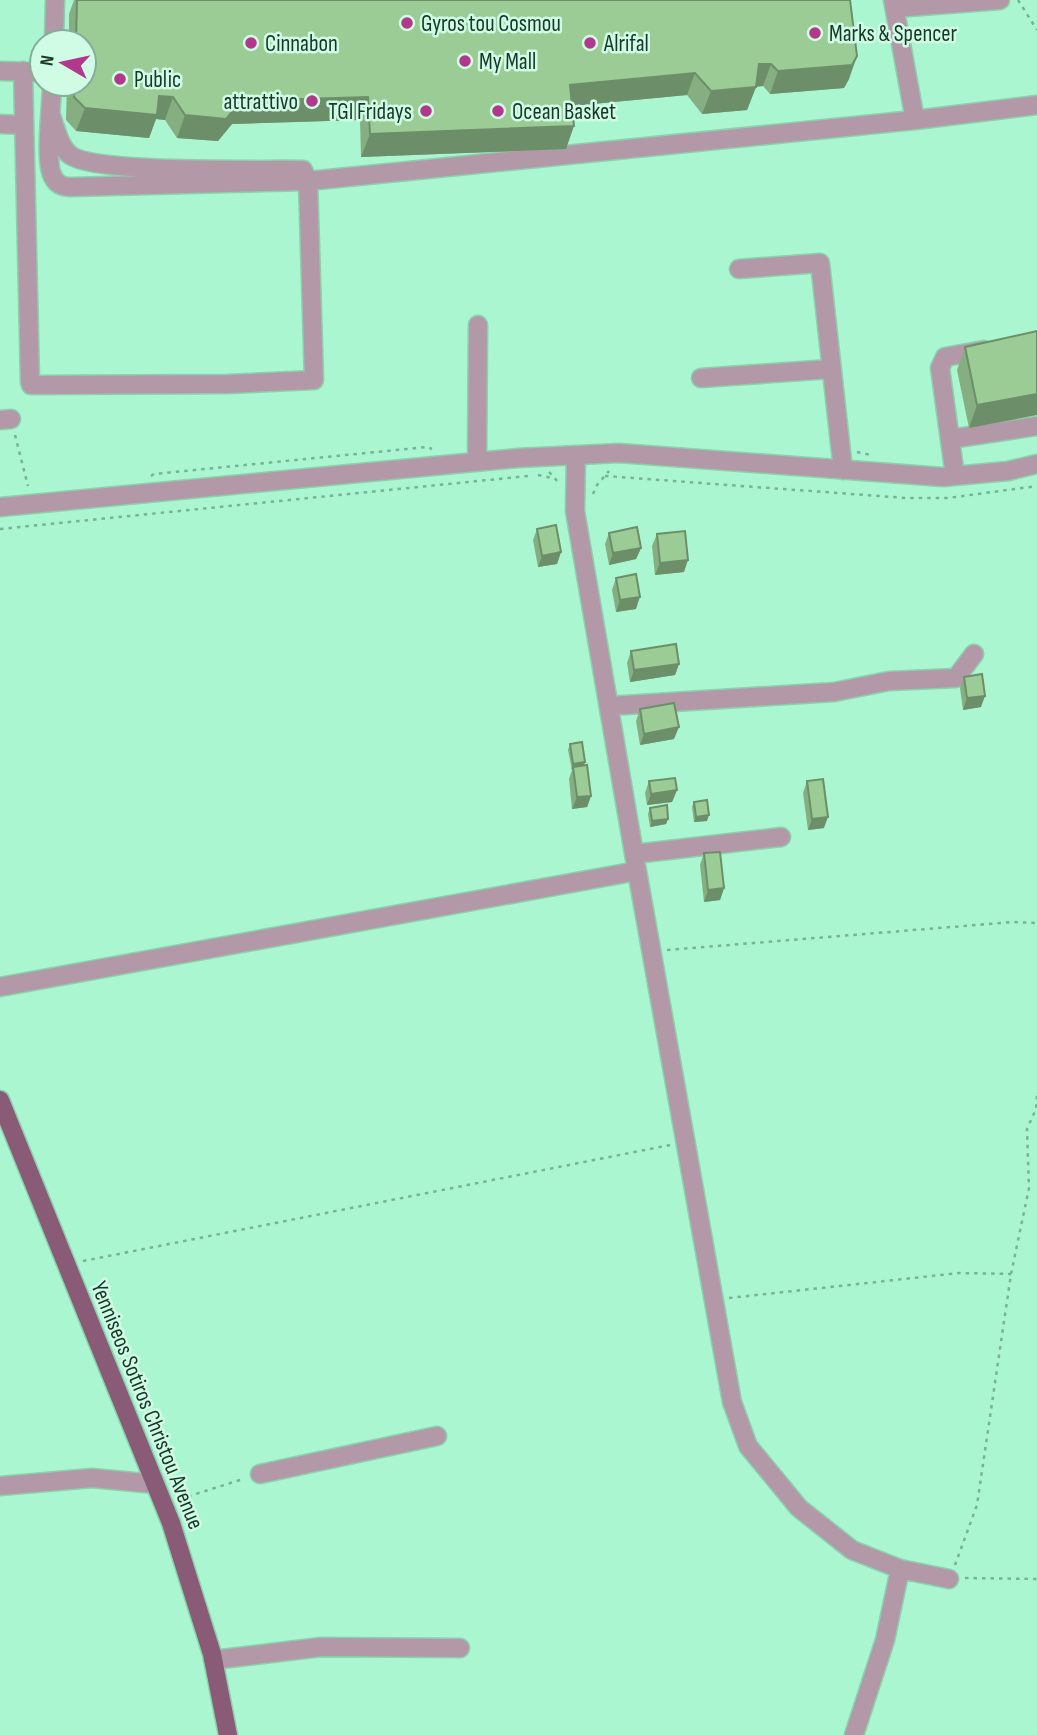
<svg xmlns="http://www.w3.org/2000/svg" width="1037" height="1735" viewBox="0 0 1037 1735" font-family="'Sofia Sans Condensed',sans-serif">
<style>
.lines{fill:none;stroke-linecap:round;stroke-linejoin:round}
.minor-casing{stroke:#8dd0af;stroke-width:21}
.major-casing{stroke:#8dd0af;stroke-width:21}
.path{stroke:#77b396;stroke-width:2.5;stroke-dasharray:3.5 5;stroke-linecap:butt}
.minor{stroke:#b399a8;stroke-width:18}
.major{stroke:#895b77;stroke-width:18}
.wall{fill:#85af81}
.shaded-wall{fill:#6c8f69}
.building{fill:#9bcc96;stroke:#6c8f69;stroke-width:2}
.poi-dot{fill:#b1388c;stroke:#d0fce5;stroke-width:2.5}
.labels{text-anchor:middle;stroke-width:5;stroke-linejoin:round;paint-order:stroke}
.poi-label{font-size:23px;fill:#183729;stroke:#d0fce5;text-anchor:start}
.street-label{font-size:23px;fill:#183729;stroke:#d0fce5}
</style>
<rect width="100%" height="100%" fill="#aaf6d0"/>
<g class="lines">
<g class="minor-casing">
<path id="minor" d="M893 0 915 120
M895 8 1000 0
M54 42 55 0
M0 71 42 72
M23 71 30 382 31 385 228 384 314 380 308 181 303 170C263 169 95 174 70 155 59 146 56 129 51 116
M52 84C52 104 44 162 53 177 57 185 63 187 71 187L308 181 915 120 1037 105
M0 124 24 125
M739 269 820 263 843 470
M701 378 831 369
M0 420 11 419
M950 439 1037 426
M576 455 575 511 637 871 732 1402 748 1446 799 1508 852 1550 900 1569 949 1579
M477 462 478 325
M955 476 940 368 945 357 984 350
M0 507 518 458 619 453 943 477 1008 471 1037 464
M609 706 834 692 889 681 956 678 974 654
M634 854 781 837
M0 987 637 871
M260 1474 437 1436
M0 1486 92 1478 155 1484
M213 1660 321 1647 460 1648
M854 1735 885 1640 900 1569"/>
</g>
<g class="major-casing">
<path id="major" d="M0 1100 171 1523 212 1654 228 1735"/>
</g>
<path class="path" d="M1018 0 1037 30
M15 435 28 486
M857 452 871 455
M549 472 559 483
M538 475 552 478
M151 476 154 474 427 447 432 449
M605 476 906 498H948L1037 486
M593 494 597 485 609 471
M0 529 528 476
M667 950 1013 922 1037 923
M83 1261 670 1145
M729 1298 959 1273 1011 1274
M180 1499 243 1479
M955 1565 977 1505 1011 1274 1029 1188 1027 1129 1036 1109 1037 1095
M965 1578 1037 1579"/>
<use href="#minor" class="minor"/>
<use href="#major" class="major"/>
</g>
<path class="wall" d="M74 0H850L849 79 844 88 770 94 763 86 756 87 747 110 702 114 687 95 572 106 566 149 361 157 360 120 232 124 218 141 177 138 165 120 156 119 149 138 76 131 66 120 67 84H84V42H69V14Z
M1037 331 969 428 957 370 965 347Z
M537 529 561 552 557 564 538 567 533 540Z
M609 533 641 548 636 559 609 565 605 544Z
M657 534 684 572 655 575 652 546Z
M616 578 636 609 616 612 612 590Z
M631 651 679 664 675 675 630 682 627 663Z
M964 677 981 707 963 710 960 688Z
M640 709 674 739 640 745 636 721Z
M570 744 585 762 584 766 591 796 587 807 572 809 569 779 572 770 568 750Z
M649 781 677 790 672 802 647 805 645 793Z
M807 781 824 828 808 830 803 793Z
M694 802 707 821 694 822 692 807Z
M650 808 668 819 666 824 650 827 648 814Z
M704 853 724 888 720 900 704 902 700 865Z"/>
<path class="shaded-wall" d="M857 56 849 79 844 88 770 94 778 71Z
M759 64H771L763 86 751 87Z
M695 73 687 95 561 107 570 85Z
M756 87 747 110 702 114 711 91Z
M159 96 173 97 165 120 156 119 149 138 76 131 85 108Z
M368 97 360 120 232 124 218 141 177 138 185 115 241 101Z
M574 126 566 149 361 157 370 134Z
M1037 394V415L969 428 977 405Z
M641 548 636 559 609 565 613 553Z
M561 552 557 564 538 567 542 556Z
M688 560 684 572 655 575 660 563Z
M640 597 636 609 616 612 620 600Z
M679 664 675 675 630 682 634 670Z
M985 696 981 707 963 710 967 698Z
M679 727 674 739 640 745 644 734Z
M585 762 583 768 573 767 571 770 573 764Z
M677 790 672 802 647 805 651 794Z
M591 796 587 807 572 809 577 797Z
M709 815 707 821 694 822 696 817Z
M828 817 824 828 808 830 812 819Z
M668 819 666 824 650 827 652 821Z
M724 888 720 900 704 902 708 890Z"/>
<path class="building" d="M77 0H850L857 56 852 65 778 71 771 64H759L756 87 711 91 695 73 570 85 574 126 370 134 368 97 241 101 226 119 185 115 173 97 159 96 157 115 85 108 74 97 75 84H84V42H76Z
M1037 331V394L977 405 965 347Z
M556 525 561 552 542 556 537 529Z
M637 527 641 548 613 553 609 533Z
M685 531 688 560 660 563 657 534Z
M636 574 640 597 620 600 616 578Z
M676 644 679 664 634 670 631 651Z
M982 674 985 696 967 698 964 677Z
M674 703 679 727 644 734 640 709Z
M582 742 585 762 573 764 570 744Z
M587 765 591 796 577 797 573 767Z
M675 778 677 790 651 794 649 781Z
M823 779 828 817 812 819 807 781Z
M707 800 709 815 696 817 694 802Z
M667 805 668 819 652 821 650 808Z
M720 852 724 888 708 890 704 853Z"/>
<g class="poi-dot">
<circle cx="407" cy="23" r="7"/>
<circle cx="815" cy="33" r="7"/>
<circle cx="251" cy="43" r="7"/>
<circle cx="590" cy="43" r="7"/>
<circle cx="465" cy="61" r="7"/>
<circle cx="120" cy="79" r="7"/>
<circle cx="312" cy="101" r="7"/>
<circle cx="426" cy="111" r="7"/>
<circle cx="498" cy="111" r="7"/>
</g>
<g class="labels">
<g class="poi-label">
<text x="421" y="31">Gyros tou Cosmou</text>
<text x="829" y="41">Marks &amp; Spencer</text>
<text x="265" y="51">Cinnabon</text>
<text x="604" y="51">Alrifal</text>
<text x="479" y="69">My Mall</text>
<text x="134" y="87">Public</text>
<text x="298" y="109" text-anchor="end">attrattivo</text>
<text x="412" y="119" text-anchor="end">TGI Fridays</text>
<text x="512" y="119">Ocean Basket</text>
</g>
<g class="street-label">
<text transform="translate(148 1405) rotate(68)" y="8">Yenniseos Sotiros Christou Avenue</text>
</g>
</g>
<g transform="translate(63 63) rotate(279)"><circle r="33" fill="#d0fce5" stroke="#86ad9a" stroke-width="2"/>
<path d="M0-5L12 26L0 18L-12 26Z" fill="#b1388c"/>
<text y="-10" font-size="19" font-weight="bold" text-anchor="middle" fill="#183729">N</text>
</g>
</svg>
